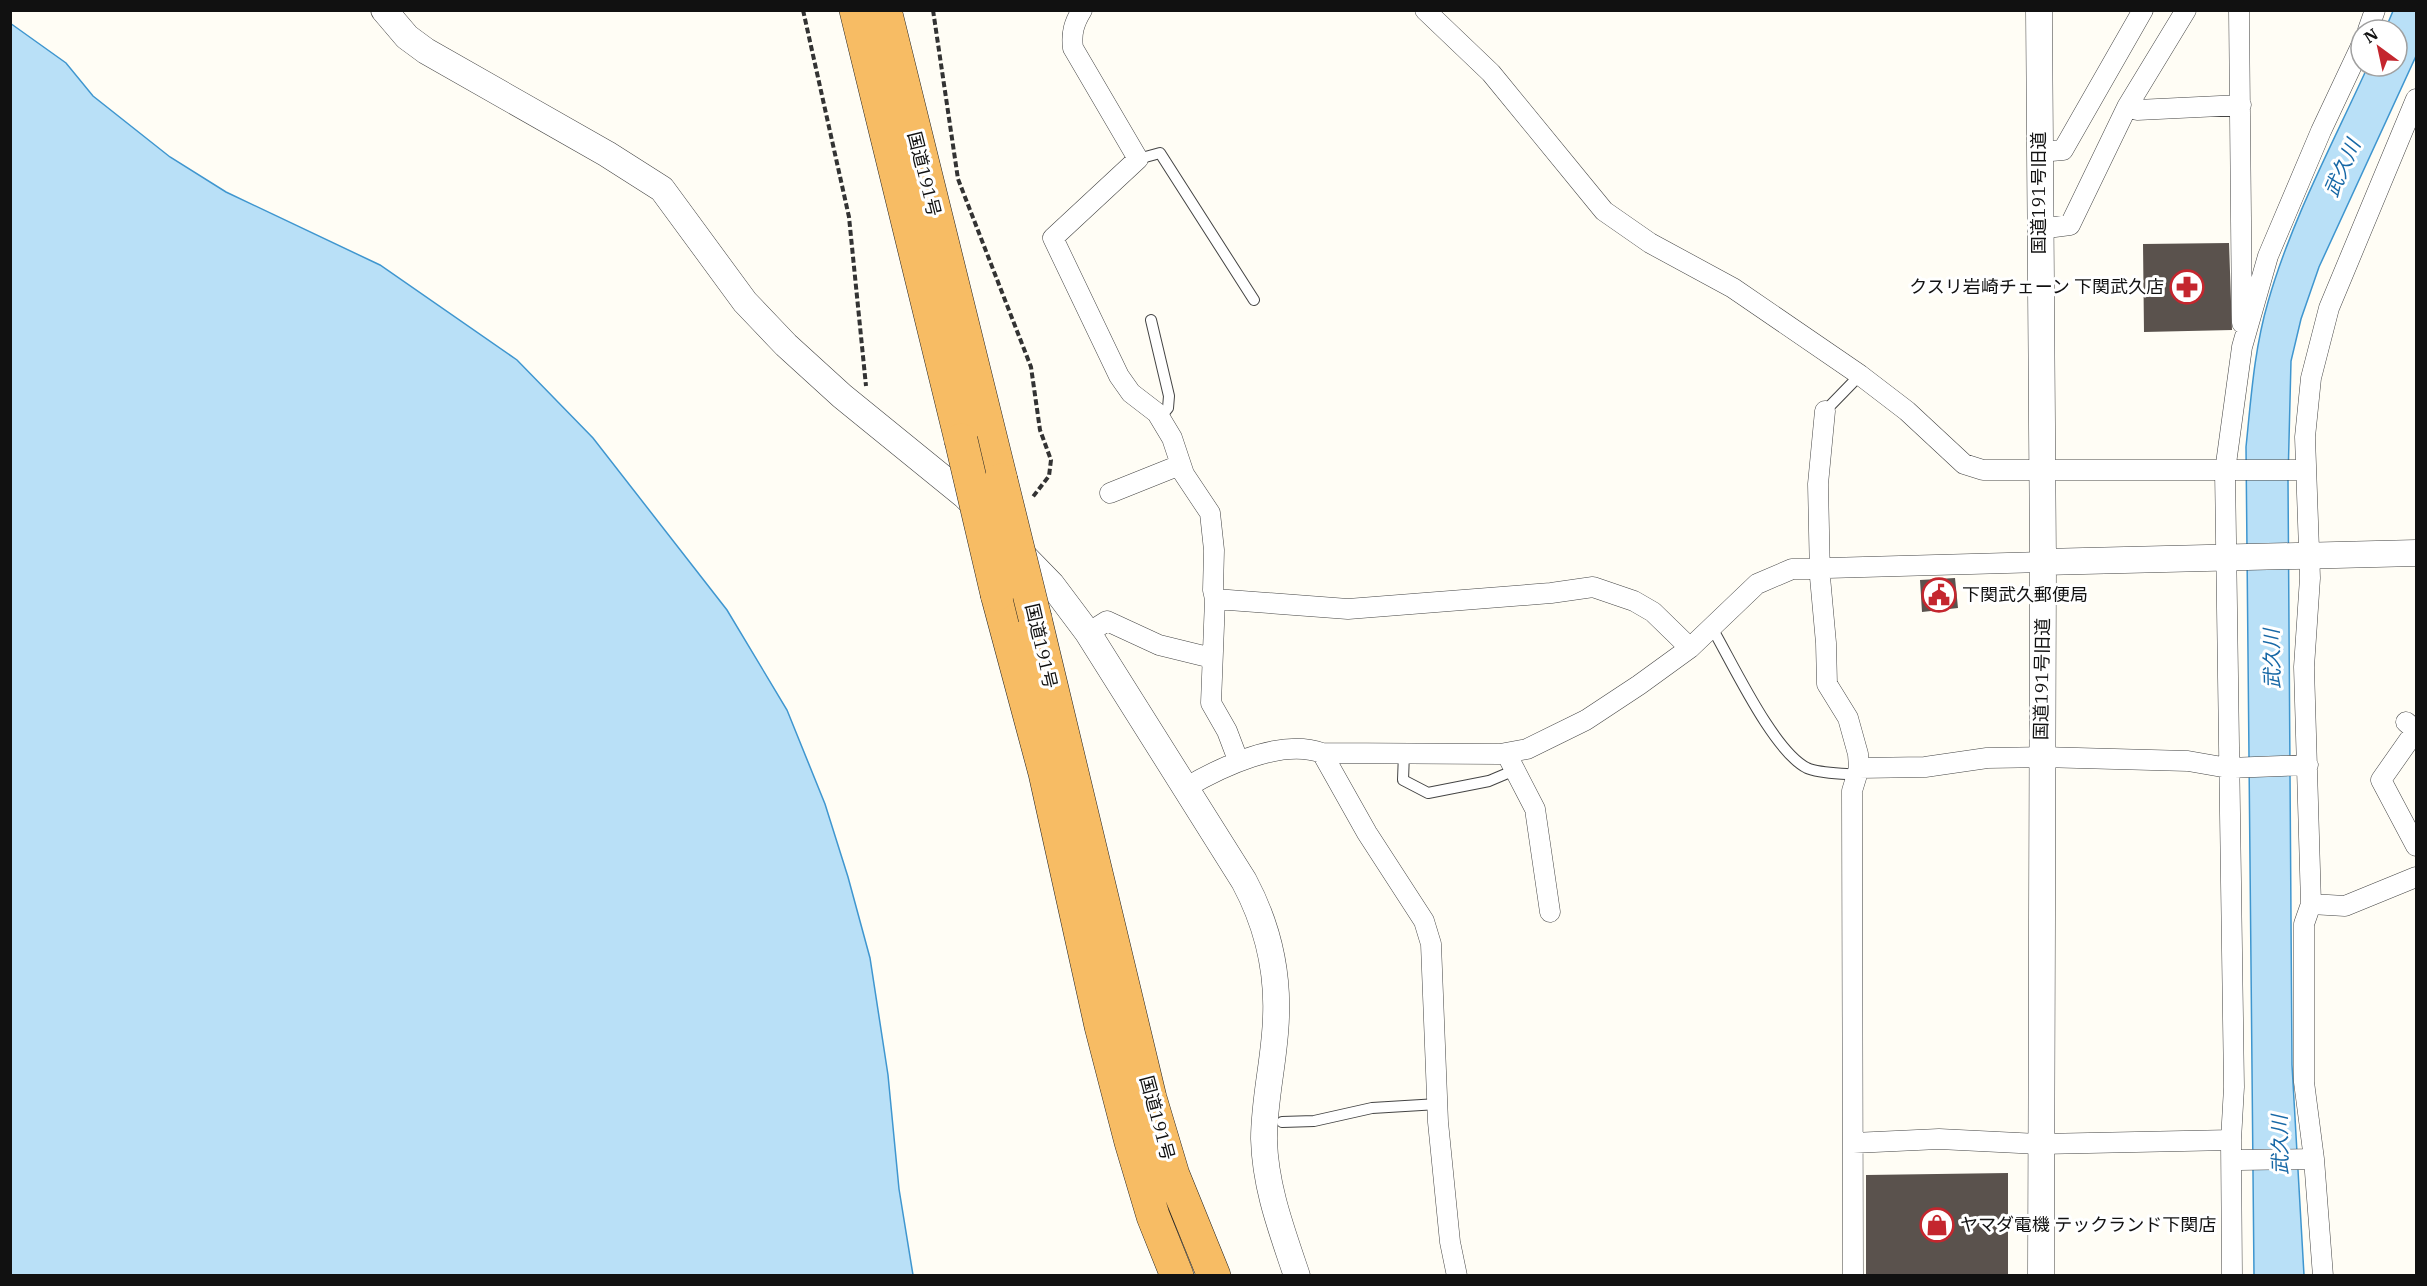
<svg xmlns="http://www.w3.org/2000/svg" width="2427" height="1286" viewBox="0 0 2427 1286" font-family="'IBM Plex Serif','Noto Sans JP',serif">
<style>
.water{fill:#b9e0f7;stroke:#3f96cf;stroke-width:1.5}
.building{fill:#5a524d}
.lines{fill:none;stroke-linecap:round;stroke-linejoin:round}
.service-casing{stroke:#444;stroke-width:12}
.minor-casing{stroke:#444;stroke-width:21}
.tertiary-casing{stroke:#444;stroke-width:27}
.trunk-casing{stroke:#222;stroke-width:34}
.path{stroke:#333;stroke-width:4;stroke-dasharray:6 3;stroke-linecap:butt}
.service{stroke:#fff;stroke-width:10}
.minor{stroke:#fff;stroke-width:20}
.tertiary{stroke:#fff;stroke-width:26}
.trunk{stroke:#f7bc64;stroke-width:33}
.trunk-bridge-casing{stroke:#222;stroke-width:34;stroke-linecap:butt}
.trunk-bridge{stroke:#f7bc64;stroke-width:33}
.labels{text-anchor:middle;stroke-width:6;stroke-linejoin:round;paint-order:stroke}
.street-label{font-size:18px;fill:#111;stroke:#fff}
.poi-label{font-size:18px;fill:#111;stroke:#fff;text-anchor:start}
.water-label{font-size:20px;font-style:italic;fill:#1768a6;stroke:#fff}
</style>
<rect width="100%" height="100%" fill="#fffdf5"/>
<path class="water" d="M2393 11H2416V56L2319 267 2301 319 2291 361 2288 480 2292 1065 2304 1275 2254 1276 2246 447C2251 399 2254 350 2268 302 2291 221 2333 143 2368 66H2397V30H2385Z
M10 23 66 63 93 96 170 157 226 192 380 265 517 360 593 438 727 610 787 710 825 804 848 877 870 958 888 1075 899 1189 913 1275H11Z"/>
<path class="building" d="M2229 243 2232 330 2144 332 2143 244Z
M1955 578 1958 608 1922 612 1920 580Z
M2008 1173V1275H1866V1175Z"/>
<g class="lines">
<g class="service-casing">
<path id="service" d="M1138 159 1160 153 1254 300
M1151 320 1169 396 1168 408 1160 418
M1825 411 1860 375
M1712 628C1732 662 1773 751 1807 768 1820 774 1842 773 1857 775
M1404 753 1403 780 1428 793 1489 781 1515 770
M1282 1122 1314 1121 1372 1108 1438 1104"/>
</g>
<g class="minor-casing">
<path id="minor" d="M1082 10C1074 23 1071 33 1073 48L1138 159 1053 238 1119 376 1131 393 1157 413 1172 438 1184 474 1210 513 1214 550 1213 590 1215 599 1211 703 1227 731 1238 760
M1425 10 1491 73 1604 211 1650 243 1733 288 1860 375 1907 411 1964 464 1983 470H2306
M2239 10 2242 323
M2368 30 2375 10
M2127 107 2137 110 2241 105
M2039 152 2063 150 2143 10
M2039 229 2070 225 2127 107 2186 10
M1825 411 1818 484 1820 577 1826 643 1827 684 1848 718 1858 754 1859 768 1852 791 1853 1276
M1110 493 1180 465
M1215 599 1348 609 1551 593 1593 587 1634 601 1653 612 1690 648
M1088 633 1107 621 1159 645 1212 658
M2406 722 2414 729V733L2381 780 2416 846
M1322 753 1367 833 1424 921 1431 944 1438 1122 1450 1242 1457 1276
M1506 753 1535 809 1550 912
M1859 768 1925 767 1987 758 2041 757 2188 761 2228 768 2308 765
M1185 788C1221 767 1281 738 1322 753L1500 754 1527 749 1586 720 1639 685 1690 648 1757 584 1792 569 2043 562
M2311 904 2345 906 2416 877
M1853 1143 1939 1139 2041 1144 2231 1140
M2240 1160 2314 1159
M2232 1276 2231 1140 2234 1087 2225 471 2242 347 2268 256 2321 131 2361 46
M2323 1276 2314 1159 2304 1082V924L2311 904 2304 667 2310 578 2305 437 2311 378 2329 308 2416 99"/>
</g>
<g class="tertiary-casing">
<path id="tertiary" d="M384 10 407 37 426 51 607 154 662 189 745 302 786 345 842 396 965 496 981 512
M2039 10 2043 562 2041 1276
M1017 549 1052 585 1088 633 1244 881C1267 924 1278 969 1276 1017 1275 1058 1264 1098 1264 1139 1265 1187 1282 1231 1297 1276
M2043 562 2416 553"/>
</g>
<g class="trunk-casing">
<path id="trunk" d="M856 10 961 440
M885 10 1001 480
M997 594 1045 773 1101 1026 1131 1142 1153 1216 1177 1276
M1035 618 1150 1098 1173 1175 1214 1276"/>
</g>
<path class="path" d="M803 10 849 217 866 386
M933 10 958 179 1031 367 1040 430 1051 460 1049 476 1032 498"/>
<use href="#service" class="service"/>
<use href="#minor" class="minor"/>
<use href="#tertiary" class="tertiary"/>
<use href="#trunk" class="trunk"/>
<g class="trunk-bridge-casing">
<path id="trunk-bridge" d="M961 440 997 594
M1001 480 1035 618"/>
</g>
<use href="#trunk-bridge" class="trunk-bridge"/>
</g>
<defs>
<g id="pharmacy-ring" transform="scale(1.725)"><circle r="9.5" fill="#fff" stroke="#c4262e" stroke-width="1.5"/><path d="M-2-6h4v4h4v4h-4v4h-4v-4h-4v-4h4Z" fill="#c4262e"/></g>
<g id="civic-ring" transform="scale(1.725)"><circle r="9.5" fill="#fff" stroke="#c4262e" stroke-width="1.5"/><path d="M-.6-6.5H3V-4.5H.6V-3L4-1V1h2V6H-6V1h2V-1L-.6-3ZM-1.2 2.5V6h2.4V2.5Z" fill="#c4262e"/></g>
<g id="shop-ring" transform="scale(1.725)"><circle r="9.5" fill="#fff" stroke="#c4262e" stroke-width="1.5"/><path d="M-5-2.5h2.3a2.7 3.5 0 0 1 5.4 0H5L5.5 6h-11ZM-1.5-2.5h3a1.5 2.3 0 0 0-3 0Z" fill="#c4262e"/></g>
</defs>
<g fill-rule="evenodd">
<use href="#pharmacy-ring" x="2187" y="287"/>
<use href="#civic-ring" x="1939" y="595"/>
<use href="#shop-ring" x="1937" y="1225"/>
</g>
<g class="labels">
<g class="street-label">
<text transform="translate(924 174) rotate(76)" y="6">国道191号</text>
<text transform="translate(2039 193) rotate(-90)" y="6">国道191号旧道</text>
<text transform="translate(1041 646) rotate(77)" y="6">国道191号</text>
<text transform="translate(2042 679) rotate(-89)" y="6">国道191号旧道</text>
<text transform="translate(1157 1118) rotate(75)" y="6">国道191号</text>
</g>
<g class="poi-label">
<text x="2164" y="293" text-anchor="end">クスリ岩崎チェーン 下関武久店</text>
<text x="1962" y="601">下関武久郵便局</text>
<text x="1960" y="1231">ヤマダ電機 テックランド下関店</text>
</g>
<g class="water-label">
<text transform="translate(2342 168) rotate(-66)" y="7">武久川</text>
<text transform="translate(2272 659) rotate(-91)" y="7">武久川</text>
<text transform="translate(2280 1145) rotate(-91)" y="7">武久川</text>
</g>
</g>
<rect width="2427" height="1286" fill="none" stroke="#111111" stroke-width="24"/>
<g transform="translate(2379 48) rotate(327)"><circle r="28" fill="#ffffff" stroke="#a0a0a0" stroke-width="1.5"/>
<path d="M0-4.5L10 22L0 15L-10 22Z" fill="#c4262e"/>
<text y="-9" font-size="16" font-weight="bold" text-anchor="middle" fill="#111111">N</text>
</g>
</svg>
